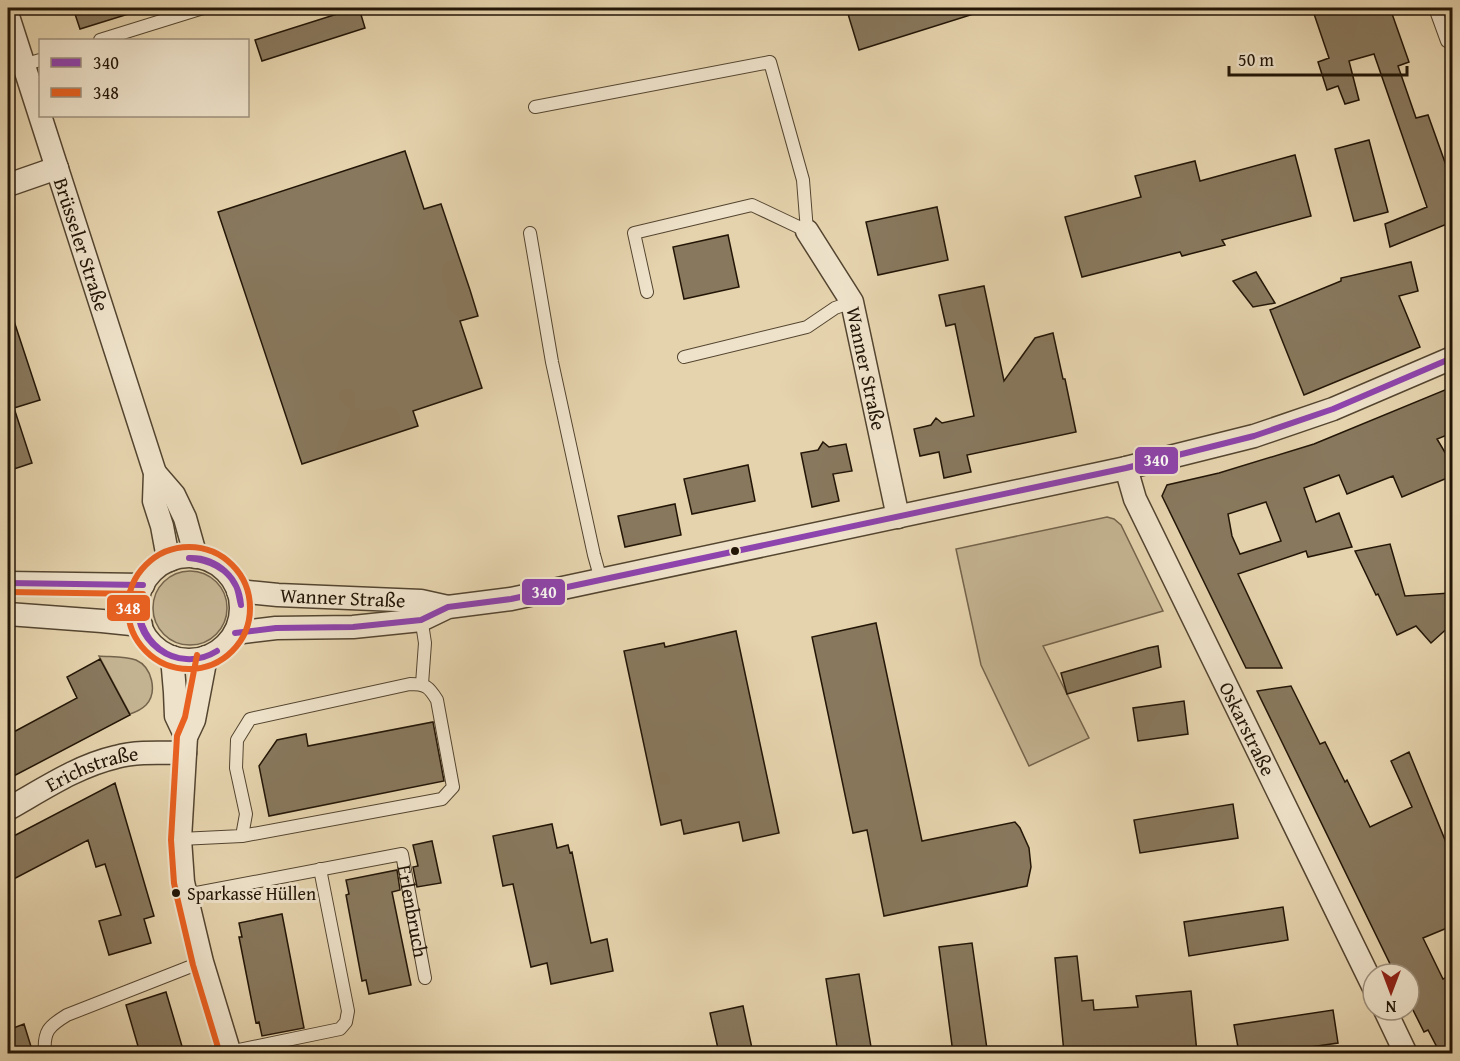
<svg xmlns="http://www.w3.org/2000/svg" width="1460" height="1061" viewBox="0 0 1460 1061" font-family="'Gentium Book Plus',serif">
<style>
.green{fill:#c4b391;stroke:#74644c;stroke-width:1.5}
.building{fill:#88785d;stroke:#231607;stroke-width:1.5;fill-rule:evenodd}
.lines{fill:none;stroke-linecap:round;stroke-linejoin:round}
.service-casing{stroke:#544530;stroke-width:14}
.minor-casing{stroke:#544530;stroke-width:25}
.service{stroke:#eee2ca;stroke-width:12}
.minor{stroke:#eee2ca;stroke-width:22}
.bus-1-casing{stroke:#eee2ca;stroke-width:10}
.bus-2-casing{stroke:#eee2ca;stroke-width:10}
.bus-1{stroke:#8e44ad;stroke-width:6}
.bus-2{stroke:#e86121;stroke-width:6}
.bus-dot{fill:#231607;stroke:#eee2ca;stroke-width:2}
.labels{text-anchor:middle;stroke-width:6;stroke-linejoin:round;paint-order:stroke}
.bus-label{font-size:18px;fill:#231607;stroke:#eee2ca;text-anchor:start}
.street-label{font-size:20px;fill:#231607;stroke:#eee2ca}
.line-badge{stroke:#eee2ca;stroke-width:2}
.badge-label{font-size:16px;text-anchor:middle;font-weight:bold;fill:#fff}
</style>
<rect width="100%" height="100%" fill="#e5d3ad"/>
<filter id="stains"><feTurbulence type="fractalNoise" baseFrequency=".00333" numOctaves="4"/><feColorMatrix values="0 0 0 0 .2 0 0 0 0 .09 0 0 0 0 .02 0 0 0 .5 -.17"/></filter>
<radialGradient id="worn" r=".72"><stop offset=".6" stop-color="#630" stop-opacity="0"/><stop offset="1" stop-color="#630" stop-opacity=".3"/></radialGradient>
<path class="green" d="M1107 517 1114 519 1121 525 1163 611 1043 646 1089 738 1029 766 981 665 956 549Z
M153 608a37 37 0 1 1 74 0a37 37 0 1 1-74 0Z
M99 656C110 657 125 656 136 660 152 667 158 692 146 705 142 709 136 712 130 714Z"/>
<path class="building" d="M73 8H135V12L80 29Z
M356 8H359L365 28 262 61 255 40Z
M869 8H980V12L859 50 848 14Z
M1312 8H1390L1409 62 1398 66 1416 118 1428 115 1452 182V222L1390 247 1385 224 1427 207 1374 54 1349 61 1359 100 1345 104 1338 86 1327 90 1318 62 1329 58Z
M1369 140 1388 212 1354 221 1335 149Z
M405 151 424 209 441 204 470 290 478 316 460 321 482 388 413 411 418 426 302 464 218 212Z
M1295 155 1311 216 1222 240 1225 245 1182 256 1180 252 1082 277 1065 217 1141 197 1135 176 1195 161 1200 181Z
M937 207 948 260 878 275 866 222Z
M728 235 739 287 684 299 673 247Z
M1411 262 1418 291 1399 296 1420 347 1304 395 1270 310 1341 281V278Z
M1256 272 1275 303 1253 307 1233 281Z
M984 286 1004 381 1035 338 1053 333 1063 379H1065L1076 432 967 455 971 472 944 478 939 452 920 456 914 429 931 425 936 418 942 423 974 416 955 324 946 326 939 295Z
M11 312 40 400 14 408 32 463 8 471V313Z
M1452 387V433L1437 439 1452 464V476L1402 497 1393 476 1347 494 1339 475 1304 488 1316 522 1339 513 1352 547 1308 557 1306 551 1238 574 1282 668H1246L1162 496 1167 485 1219 473 1314 444ZM1266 502 1281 541 1240 554 1232 536 1228 514Z
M823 442 829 447 846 444 852 471 833 474 839 501 812 507 801 453 818 450Z
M748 465 755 501 692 514 684 479Z
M675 504 681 535 625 547 618 516Z
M1390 544 1405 596 1450 593 1452 624 1431 643 1416 626 1397 635 1378 594 1376 595 1355 551Z
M876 623 922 841 1015 822 1020 828 1029 848 1031 867 1027 886 884 916 867 830 853 833 812 637Z
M736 631 779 833 743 841 739 822 684 834 681 820 661 825 624 651 664 643 665 647Z
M1158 646 1161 667 1067 694 1061 673 1148 648Z
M100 659 130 715 8 779V735L77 698 67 677Z
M1291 686 1320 744 1325 742 1345 782 1347 780 1370 827 1412 807 1391 761 1409 752 1452 857V926L1423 938 1443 979 1452 975V1053H1440L1428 1030 1424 1032 1409 1002V974H1395L1257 691Z
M1184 701 1188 734 1138 741 1133 708Z
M433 722 444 781 269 816 259 766 277 740 306 734 308 746Z
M115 783 154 916 144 919 151 943 109 955 99 921 121 915 105 864 96 867 88 840 8 882V839Z
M1233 804 1238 838 1140 853 1134 820Z
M552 824 557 848 568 845 570 853 572 852 591 943 607 939 613 971 551 984 547 963 531 967 513 884 503 886 493 836Z
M432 841 441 883 417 887 413 867 418 866 413 845Z
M397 870 400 890 392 892 411 985 369 994 366 980 362 981 346 895 349 894 346 880Z
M1283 907 1288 940 1189 956 1184 922Z
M282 914 304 1028 262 1036 259 1022 256 1023 250 993 239 937H242L239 923Z
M972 943 987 1049 953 1053 939 947Z
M1077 956 1082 1001 1093 1000 1094 1010 1138 1007 1136 996 1191 991 1197 1053H1064L1055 958Z
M859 974 872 1053H838L826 979Z
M166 992 184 1053H140L126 1005Z
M743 1006 753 1053H719L710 1013Z
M1333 1010 1338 1043 1268 1053H1239L1234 1025Z
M24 1024 33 1053H11L8 1042V1030Z"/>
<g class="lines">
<g class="service-casing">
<g id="service">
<path d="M1435 8 1447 41 1452 44"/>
<path d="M100 40 203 8"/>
<path d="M23 65 40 60"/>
<path d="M535 107 770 62 803 180 807 231 752 205 634 233 647 292"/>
<path d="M530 233 552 362 594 555 601 580"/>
<path d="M684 357 807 327 835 308 852 302"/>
<path d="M421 617 425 643 422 684"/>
<path d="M180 839 242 836 442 799 453 787 437 700C429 687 426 684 410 684L250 719 237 740 236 768 246 814 242 836"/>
<path id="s1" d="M186 895 402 854 425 978"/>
<path d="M229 1052 340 1029 346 1022 348 1011 320 869"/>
<path d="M45 1054C43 1031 49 1026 67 1015L202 962"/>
</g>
</g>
<g class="minor-casing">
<g id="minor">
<path id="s2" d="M8 16 155 473 154 501 162 526 167 553 170 560"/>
<path d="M8 185 57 168"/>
<path id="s3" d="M807 231 852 302 898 517"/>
<path id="s4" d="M1126 468 1135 499 1373 986"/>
<path d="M155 473 174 495 185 518 196 557"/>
<circle cx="189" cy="608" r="52"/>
<path d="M8 583 143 585"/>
<path id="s5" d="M238 591 278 595 421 601 448 607"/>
<path d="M8 614 102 621 141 625"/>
<path d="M235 633 276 628 353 627 421 620 448 607 511 599 1126 468 1254 436 1333 409 1452 358"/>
<path d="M172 657 175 692 176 716 186 737"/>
<path d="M206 657 194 720 186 737 180 839 183 882 186 895 202 962 230 1054"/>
<path id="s6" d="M8 809C42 790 77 766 116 757 138 751 162 753 185 753"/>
<path d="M1385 1010 1406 1054"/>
</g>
</g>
<use href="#service" class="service"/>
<use href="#minor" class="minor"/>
<g class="bus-1-casing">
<path id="bus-1" d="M189 558C208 560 228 568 236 586 239 592 239 599 241 605
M189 558C217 557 239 578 241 605
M8 583 143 585
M140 594C131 640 176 676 217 651
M140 594C127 640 177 676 217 651
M235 633 276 628 353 627 421 620 448 607 511 599 1126 468 1254 436 1333 409 1452 358"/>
</g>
<g class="bus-2-casing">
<path id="bus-2" d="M128 608a61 61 0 1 1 122 0a61 61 0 1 1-122 0Z
M8 592 143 594
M197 655 185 717 177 736 171 840 174 883 177 897 193 965 220 1054"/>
</g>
<use href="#bus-1" class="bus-1"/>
<use href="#bus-2" class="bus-2"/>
</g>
<g class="bus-dot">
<circle cx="735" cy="551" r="5"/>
<circle cx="176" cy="893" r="5"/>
</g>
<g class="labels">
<g class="bus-label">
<text x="187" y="900">Sparkasse Hüllen</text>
</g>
<g class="street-label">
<text dy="7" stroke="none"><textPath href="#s2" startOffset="240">Brüsseler Straße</textPath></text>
<text dy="7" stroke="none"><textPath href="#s3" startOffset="152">Wanner Straße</textPath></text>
<text dy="7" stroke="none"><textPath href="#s5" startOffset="105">Wanner Straße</textPath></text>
<text dy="7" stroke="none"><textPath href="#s4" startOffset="288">Oskarstraße</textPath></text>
<text dy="7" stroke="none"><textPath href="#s6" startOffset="94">Erichstraße</textPath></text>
<text dy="7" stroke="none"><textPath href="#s1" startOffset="278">Erlenbruch</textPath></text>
</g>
</g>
<g class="line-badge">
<rect x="1134" y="446" width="45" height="29" rx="6" fill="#8e44ad"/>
<rect x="521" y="578" width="45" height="28" rx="6" fill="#8e44ad"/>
<rect x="106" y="594" width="45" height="28" rx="6" fill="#e86121"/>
</g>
<g class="badge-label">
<text x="1156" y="466">340</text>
<text x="544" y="598">340</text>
<text x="128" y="614">348</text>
</g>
<rect width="1460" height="1061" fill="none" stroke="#e5d3ad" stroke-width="30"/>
<rect x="9" y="9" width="1442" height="1043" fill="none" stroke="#231607" stroke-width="3"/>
<rect x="15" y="15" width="1430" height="1031" fill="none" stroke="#231607" stroke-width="1.5"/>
<rect x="39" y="39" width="210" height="78" fill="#eee2ca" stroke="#9d907c" stroke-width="1.5"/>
<rect x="51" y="58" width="30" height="9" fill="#8e44ad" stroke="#9d907c" stroke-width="1.5"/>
<text x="93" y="69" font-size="18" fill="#231607">340</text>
<rect x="51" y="88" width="30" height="9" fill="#e86121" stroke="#9d907c" stroke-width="1.5"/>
<text x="93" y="99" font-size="18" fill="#231607">348</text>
<g transform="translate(1391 992) rotate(180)"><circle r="28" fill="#eee2ca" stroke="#9d907c" stroke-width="1.5"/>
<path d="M0-4.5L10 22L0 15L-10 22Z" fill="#8f2418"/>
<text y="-9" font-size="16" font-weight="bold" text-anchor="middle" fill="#231607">N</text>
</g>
<path d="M1229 66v9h178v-9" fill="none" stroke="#231607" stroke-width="3"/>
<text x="1238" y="66" font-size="18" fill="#231607" stroke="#eee2ca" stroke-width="4.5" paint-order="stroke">50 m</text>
<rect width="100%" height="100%" filter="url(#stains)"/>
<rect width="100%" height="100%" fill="url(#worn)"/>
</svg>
